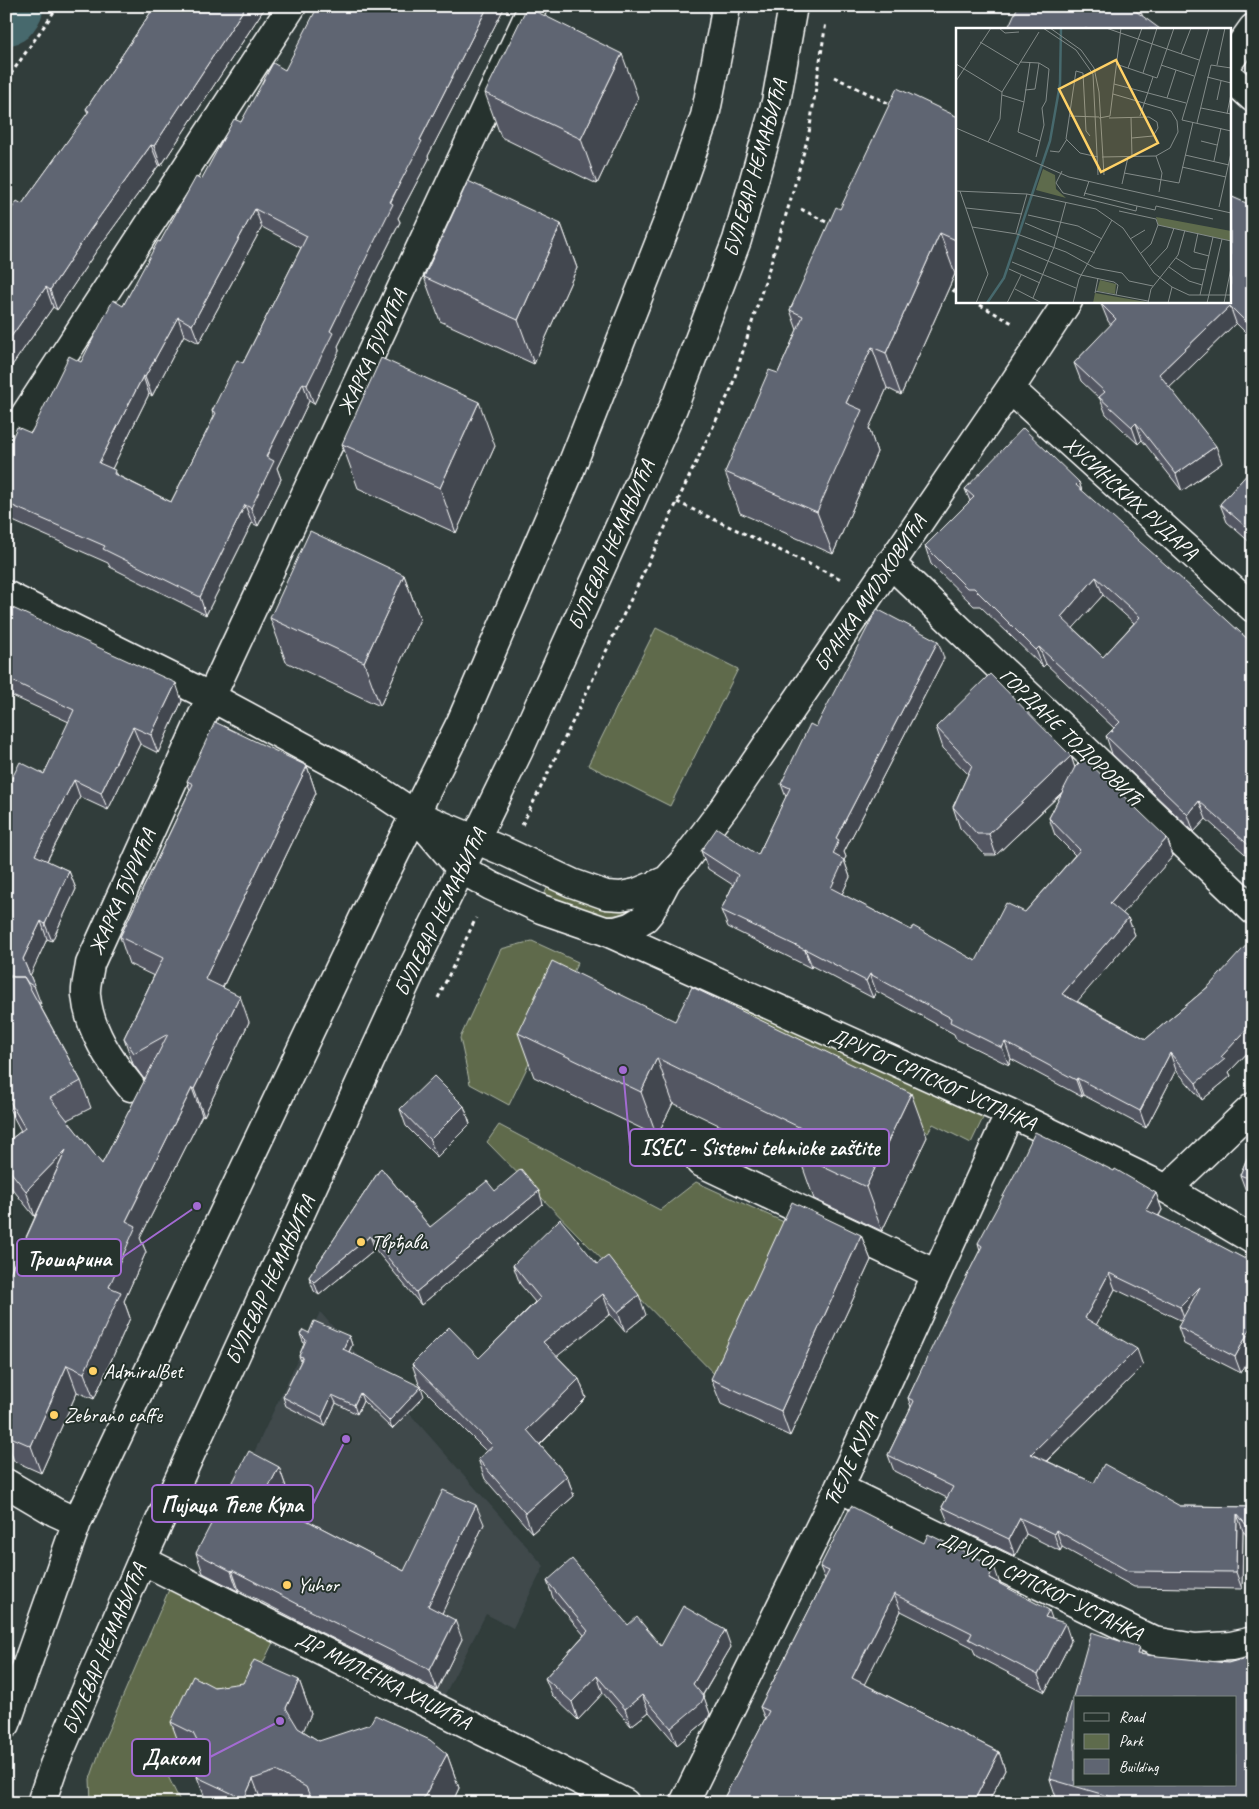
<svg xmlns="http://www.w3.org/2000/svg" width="1259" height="1809" viewBox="0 0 1259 1809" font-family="Caveat,sans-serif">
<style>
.built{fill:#3f494c}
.green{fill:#5e6b4c;stroke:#aeb5a6}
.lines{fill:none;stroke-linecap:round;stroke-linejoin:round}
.river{stroke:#47696d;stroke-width:65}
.minor-casing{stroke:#fff;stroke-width:31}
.path{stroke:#fff;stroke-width:3;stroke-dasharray:4 4;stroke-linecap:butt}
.minor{stroke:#26332d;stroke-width:28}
.wall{fill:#525762;stroke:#fff;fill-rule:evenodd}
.shaded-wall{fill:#424750;stroke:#fff}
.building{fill:#5f6572;stroke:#fff;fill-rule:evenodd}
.poi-dot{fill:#ffd166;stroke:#26332d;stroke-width:2}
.labels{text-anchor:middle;stroke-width:4;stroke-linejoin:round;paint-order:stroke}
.street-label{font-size:21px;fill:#fff;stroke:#26332d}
.poi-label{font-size:21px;fill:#fff;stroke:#26332d;text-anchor:start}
.inset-river{fill:none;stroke:#47696d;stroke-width:2.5}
.inset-road{fill:none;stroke:#838b89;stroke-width:1}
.view{fill:#ffd166;fill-opacity:0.15;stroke:#ffd166;stroke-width:2.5}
.inset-edge{fill:none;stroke:#fff;stroke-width:2.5}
.leader{fill:none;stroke:#a36bd2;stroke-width:2}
.callout-dot{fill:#a36bd2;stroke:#26332d;stroke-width:2}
.callout{fill:#26332d;stroke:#a36bd2;stroke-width:2}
.callout-label{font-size:22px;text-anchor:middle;font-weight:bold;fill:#fff}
</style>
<rect width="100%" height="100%" fill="#313d3b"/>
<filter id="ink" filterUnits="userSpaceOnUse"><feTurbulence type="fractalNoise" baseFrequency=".02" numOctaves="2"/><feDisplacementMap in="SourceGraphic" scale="10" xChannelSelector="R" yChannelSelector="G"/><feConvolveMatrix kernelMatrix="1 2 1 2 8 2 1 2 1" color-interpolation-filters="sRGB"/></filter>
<g filter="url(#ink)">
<path class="built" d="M320 1312 544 1566 513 1628 486 1614 443 1698 197 1574Z"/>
<path class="green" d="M656 628 738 669 670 806 588 765Z
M549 884 589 904 604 908 632 907C621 919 594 917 579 912 567 909 555 901 544 895Z
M532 941 578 962 509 1105 470 1084 460 1038 501 949Z
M729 991 984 1116 971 1143 933 1124 928 1132 712 1025Z
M499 1125 660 1210 696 1182 797 1228 724 1384 487 1142Z
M171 1585 276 1636 245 1700 190 1716 165 1770 181 1803H91L90 1779 103 1742Z"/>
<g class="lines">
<path class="river" d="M6 13 11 6"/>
<g class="minor-casing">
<path id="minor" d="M1230 60 1253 28
M1230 77 1253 98
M1010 389 1253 608
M6 444 292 6
M890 563 1253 910
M6 595 211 697 354 774 414 814 508 853 572 883 606 895 621 896 636 893 667 880
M414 814 461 869 491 886 541 909 605 931H616L630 927 645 918 650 912 667 880 684 861 726 805 1010 389 1068 301
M605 931 1010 1113 1167 1189 1253 1240
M131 1087C110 1061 89 1030 86 995 85 985 89 973 90 964L211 697 533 6
M700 1162 936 1274
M1167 1189 1253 1107
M6 1483 55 1512 77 1522
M839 1488 1154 1641 1195 1648 1231 1646 1253 1641
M142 1560 625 1803
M6 1724 77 1522 372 900 461 722 568 475 668 221 705 116 723 26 726 6
M41 1803 54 1765 142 1560 414 965 519 750 673 408 737 240 776 102 793 6
M684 1803 839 1488 1010 1113"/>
</g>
<path class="path" d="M834 77 892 105
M6 81 58 6
M801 209 832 225
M945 286 958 293
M973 301 1014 324
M677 502 841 579
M522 825 551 767 731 389 790 202 809 133 826 22
M438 998 476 918"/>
<use href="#minor" class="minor"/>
</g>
<path class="wall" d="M155 6H266L161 166 159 165 97 250 57 310 53 307 6 374 22 204 88 113 86 109Z
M329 6H509L507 10 504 8 428 156 429 159 398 218 400 222 338 346 339 351 314 404 309 401 277 468 281 479 258 526 252 523 206 615 110 567 108 563 6 518V452L31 433 81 362 123 306 160 242 201 180 241 122 285 70 326 12ZM262 227 301 248 243 363 212 411 214 417 171 502 117 475 112 469 149 394 152 396 184 335 199 343Z
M485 93 638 98 597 184 501 137Z
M958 117V276L955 274 901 395 887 388 869 428 877 452 833 554 740 513 725 472 778 373 797 330 790 310 840 209Z
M1253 206V340L1236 323 1169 388 1222 463 1182 491 1142 440 1138 444 1106 414 1100 399 1081 381 1074 363 1111 325 1108 321 1101 304Z
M561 224 577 268 534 364 440 321 424 277Z
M342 444 495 446 456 533 358 488Z
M1253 468V545L1227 522 1220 504Z
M1079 482 1082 491 1253 644V861L1206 819 1194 832 1112 754 1106 736 1114 728 1046 664 1043 667 980 606H974L931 564 925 546 970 501 965 489ZM1103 595 1134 623 1103 657 1073 628Z
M404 575 420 619 380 706 286 662 270 618Z
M6 605 182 701 158 753 140 744 108 810 80 797 47 861 69 871 76 889 52 941 47 939 30 975 41 1004 38 1002 81 1081 91 1108 67 1120 102 1164 146 1078 144 1079 133 1064 124 1038 154 976 129 964 120 937 190 790 187 781 307 766 316 793 223 987 249 1022 204 1116 202 1115 140 1238 146 1252 124 1301 130 1318 94 1399 77 1392 41 1473 14 1461 6 1439V1282L35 1217 6 1181V1143L21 1131 6 1103V790L44 774 69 722 6 693Z
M944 658 844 852 846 857 844 860 850 877 842 894 911 930 976 961 1025 912 1075 855 1055 835 1049 818 1062 793 996 855H985L960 828 953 807 968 774 943 748 936 727 1071 756 1075 768 1167 838 1173 856 1122 913 1128 918 1135 935 1077 1001 1146 1039 1209 986 1253 941V1047L1229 1072 1231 1076 1202 1100 1176 1070 1146 1128 1083 1095 1082 1097 1011 1059 1009 1065 956 1039 954 1034 876 991 873 998 812 966 811 968 728 927 721 910 733 885 708 869 701 851 758 855 786 797 781 784 816 727Z
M675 1021 927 1137 882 1231 814 1199 802 1165 673 1103 657 1136 534 1077 518 1033Z
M464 1106 470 1124 437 1157 406 1126 400 1109Z
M1253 1144V1194L1246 1191 1240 1175Z
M381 1168 430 1227 495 1191 543 1204 421 1305 375 1249 319 1295 314 1291 309 1277Z
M1156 1193 1162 1210 1159 1216 1253 1263V1352L1241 1373 1184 1344 1178 1327 1182 1321 1115 1289 1096 1325 1143 1366 1047 1461 1094 1483 1180 1506 1253 1507V1543L1243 1531 1242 1589 1134 1587 1062 1547 1060 1551 1026 1534 1015 1556 949 1524 942 1507 947 1498 894 1471 888 1455 911 1407 908 1398 980 1250 978 1243Z
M861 1235 871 1260 790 1436 721 1404 711 1379Z
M597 1264 646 1315 625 1332 610 1314 557 1356 579 1379 586 1398 540 1445 567 1476 574 1496 532 1533 485 1479 478 1459 487 1452 419 1384 412 1364 479 1358 535 1302 520 1284 513 1265Z
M309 1333 349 1336 352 1345 349 1352 424 1396 392 1429 363 1401 357 1414 336 1403 325 1426 286 1406 283 1397 301 1361 299 1356 304 1344 300 1334Z
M279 1467 286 1487 278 1501 281 1507 404 1571 484 1524 442 1613 462 1639 437 1690 320 1632 239 1590 238 1591 203 1573 196 1553Z
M820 1567 1000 1584 1052 1619 1071 1641 1045 1692 976 1656 972 1647 901 1611 864 1684 999 1752 1005 1770 988 1803H725L724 1798 765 1719 760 1707 825 1579Z
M547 1581 628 1625 661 1646 731 1647 703 1695 710 1714 707 1720 677 1745 649 1712 631 1726 603 1693 578 1720 552 1695 545 1678 584 1635 553 1598Z
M1142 1655 1228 1663 1253 1656V1803H1077L1056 1797 1050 1779Z
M299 1680 311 1714 303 1731 319 1741 447 1754 459 1788 452 1803H207L197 1777 203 1766 184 1757 171 1722 214 1687Z"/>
<path class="shaded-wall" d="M246 6H266L161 166 154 146Z
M488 6H503L504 8 428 156 429 159 398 218 400 222 338 346 339 351 314 404 307 385 330 331 420 140Z
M1126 6H1139L1147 29Z
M622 54 638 98 597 184 581 139Z
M151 145 159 165 97 250 57 310 50 290 90 230Z
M255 209 262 227 199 343 192 325Z
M561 224 577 268 534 364 518 320Z
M940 233 955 274 901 395 886 353Z
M46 287 53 307 6 374V344Z
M1230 306 1236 323 1165 392 1159 374Z
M178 317 184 335 152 396 145 377Z
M872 347 887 388 869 428 877 452 833 554 817 512 846 403Z
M6 376 9 383 6 386Z
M143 376 149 394 106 481 99 463Z
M303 383 309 401 277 468 281 479 258 526 251 508 266 457Z
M479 402 495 446 456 533 440 488Z
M1136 423 1142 440 1138 444 1132 427Z
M1216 446 1222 463 1182 491 1176 474Z
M1079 482 1085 500 1076 485Z
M245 505 252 523 206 615 200 597Z
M404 575 420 619 380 706 364 662Z
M1096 577 1103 595 1067 635 1061 617Z
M938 641 944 658 844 852 846 857 844 860 850 877 837 905 831 888 833 854 836 838Z
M1039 647 1046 664 1043 667 1036 650Z
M176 683 182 701 158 753 151 735Z
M133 727 140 744 108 810 101 793Z
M1071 756 1078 777 996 855 989 834Z
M307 766 316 793 214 1005 205 979Z
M74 780 80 797 41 872 35 855Z
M1199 801 1206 819 1194 832 1188 815Z
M1167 838 1173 856 1117 920 1110 903Z
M69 871 76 889 52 941 45 924Z
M1128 918 1135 935 1069 1011 1062 994Z
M41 921 47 939 30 976 23 959Z
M805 949 812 966 811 968 805 950Z
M870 974 876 991 873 998 866 981Z
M240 996 249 1022 204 1116 194 1089Z
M1253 1023V1047L1229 1072 1231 1076 1202 1100 1196 1083Z
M1005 1042 1011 1059 1009 1065 1002 1048Z
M1170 1053 1176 1070 1146 1128 1140 1111Z
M657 1058 673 1103 657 1136 641 1092Z
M1077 1078 1083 1095 1082 1097 1076 1080Z
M192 1088 202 1115 140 1238 146 1252 124 1301 130 1318 94 1399 84 1373 109 1287 126 1221Z
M911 1093 927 1137 882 1231 866 1187Z
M464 1106 470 1124 437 1157 430 1140Z
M66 1150 35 1217 26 1191Z
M539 1191 543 1204 421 1305 416 1292Z
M1156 1193 1162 1210 1152 1226 1146 1210Z
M861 1235 871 1260 790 1436 781 1411Z
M370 1236 375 1249 319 1295 314 1282Z
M1109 1273 1115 1289 1091 1335 1085 1318Z
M1200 1287 1186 1324 1180 1307Z
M603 1294 610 1314 550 1362 543 1342Z
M639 1295 646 1315 625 1332 618 1312Z
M1253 1324V1352L1241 1373 1235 1357Z
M349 1336 352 1345 346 1358 343 1349Z
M1137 1349 1143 1366 1037 1470 1031 1454Z
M67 1365 77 1392 41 1473 31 1446Z
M579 1379 586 1398 534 1450 527 1430Z
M421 1387 424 1396 392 1429 389 1421Z
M360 1393 363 1401 357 1414 354 1405Z
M332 1395 336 1403 325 1426 322 1417Z
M279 1467 286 1487 278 1501 281 1509 268 1500 269 1486Z
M567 1476 574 1496 532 1533 525 1513Z
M476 1505 484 1524 436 1626 428 1606Z
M1237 1514 1243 1531 1242 1589 1236 1572Z
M1020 1518 1026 1534 1015 1556 1009 1539Z
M1056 1530 1062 1547 1060 1551 1054 1534Z
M994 1566 1000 1584 989 1578Z
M232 1570 239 1590 238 1591 231 1571Z
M894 1594 901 1611 859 1695 852 1678Z
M1049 1610 1055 1627 1045 1617Z
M455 1620 462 1639 437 1690 430 1670Z
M1065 1623 1071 1641 1045 1692 1038 1675Z
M725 1630 731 1647 699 1701 693 1684Z
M1139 1647 1145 1664 1137 1654Z
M597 1676 603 1693 578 1720 572 1702Z
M299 1680 311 1714 298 1742 286 1708Z
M642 1695 649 1712 631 1726 625 1709Z
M704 1697 710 1714 707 1720 677 1745 671 1728Z
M999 1752 1005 1770 988 1803H973Z
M447 1754 459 1788 452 1803H421Z
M253 1779 262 1803H245L244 1799Z"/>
<path class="building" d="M155 6H246L154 146 151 145 90 230 50 290 46 287 6 344V217L17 201 22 204 89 111 86 109Z
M329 6H488L420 140 422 141 390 202 393 204 330 331 333 333 307 385 303 383 266 457 274 461 251 508 245 505 200 597 103 549 105 546 6 503V452L17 427 31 433 69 356 81 362 113 300 123 306 158 241 160 242 196 177 201 180 234 119 241 122 273 63 285 70 317 8 326 12ZM255 209 307 236 243 363 237 360 212 411 216 413 171 502 114 474 115 470 99 463 143 376 145 377 178 317 192 325Z
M1018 6H1129L1160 29H1013L1009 26Z
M527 7 622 54 581 139 485 93Z
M897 88 958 117V241L940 233 886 353 872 347 846 403 862 410 817 512 725 472 769 370 778 373 803 316 790 310 836 207 840 209Z
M468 181 561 224 518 320 424 277Z
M1230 196 1253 206V329L1230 306 1159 374 1216 446 1176 474 1136 423 1132 427 1099 397 1105 392 1074 363 1116 319 1101 304 1104 301H1230Z
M381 358 479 402 440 488 342 444Z
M1023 428 1079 482 1076 485 1202 597 1253 644V849L1199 801 1188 815 1106 736 1111 731 1113 732 1112 730 1120 722 1039 647 1036 650 974 588H967L925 546 974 497 965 489ZM1096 577 1140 617 1103 657 1061 617Z
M1253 468V533L1220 504Z
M310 531 404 575 364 662 270 618Z
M6 605 176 683 151 735 133 727 101 793 74 780 35 855 69 871 45 924 41 921 23 959 35 987 28 983 24 977H14L6 973V790L20 762 44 774 74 710 6 678Z
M877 609 938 641 836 838 839 840 833 854 844 860 831 888 911 930 913 926 976 961 1006 903 1025 912 1080 850 1049 818 1075 767 1084 758 1167 838 1110 903 1128 918 1062 994 1146 1039 1209 986 1251 940 1253 941V1023L1221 1057 1225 1059 1196 1083 1170 1053 1140 1111 1077 1078 1076 1080 1005 1042 1002 1048 950 1022 951 1018 870 974 866 981 805 949V950L721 910 738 875 701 851 717 828 758 855 790 788 781 784 810 724 816 727Z
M990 674 1071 756 989 834H977L953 807 972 765 936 727Z
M215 722 307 766 205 979 240 996 194 1089 192 1088 126 1221 136 1226 109 1287 121 1292 84 1373 67 1365 31 1446 6 1435V1431L13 1417 6 1414V1282L66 1150 26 1191 6 1166V1143L25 1128 6 1095V977H24L81 1081 50 1098 102 1164 168 1034 134 1053 124 1038 163 958 120 937 193 784 187 781Z
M552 961 675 1021 692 987 911 1093 866 1187 798 1155 809 1132 657 1058 641 1092 518 1033Z
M434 1076 464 1106 430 1140 400 1109Z
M1035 1132 1114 1171 1115 1169 1156 1193 1146 1210 1211 1241 1253 1263V1324L1235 1357 1178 1327 1200 1287 1180 1307 1109 1273 1085 1318 1137 1349 1031 1454 1094 1483 1104 1464 1180 1506 1253 1507V1533L1237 1514 1236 1572 1128 1571 1056 1530 1054 1534 1020 1518 1009 1539 942 1507 953 1487 888 1455 914 1401 908 1398 949 1311 982 1246 978 1243 1017 1170Z
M1253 1144V1180L1240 1175Z
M381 1168 430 1227 487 1181 495 1191 521 1169 539 1191 416 1292 370 1236 314 1282 309 1277Z
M792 1202 861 1235 781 1411 711 1379Z
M560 1219 597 1264 608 1256 639 1295 618 1312 603 1294 543 1342 579 1379 527 1430 567 1476 525 1513 478 1459 493 1446 412 1364 449 1327 479 1358 540 1298 513 1265Z
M314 1321 349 1336 343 1349 421 1387 389 1421 360 1393 354 1405 332 1395 322 1417 283 1397 303 1357 299 1356 306 1340 300 1334 303 1330 309 1333Z
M249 1451 279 1467 269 1486 274 1489 268 1500 404 1571 443 1490 476 1505 428 1606 455 1620 430 1670 313 1612 232 1570 231 1571 196 1553Z
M851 1506 924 1543 928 1534 994 1566 989 1578 1049 1610 1045 1617 1065 1623 1038 1675 969 1639 972 1633 894 1594 852 1678 999 1752 973 1803H733L724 1798 769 1711 760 1707 829 1571 820 1567Z
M572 1559 628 1625 637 1617 661 1646 683 1606 725 1630 693 1684 704 1697 701 1703 671 1728 642 1695 625 1709 597 1676 572 1702 545 1678 588 1631 547 1581Z
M1091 1632 1139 1647 1137 1654 1228 1663 1253 1656V1799L1234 1803H1132L1050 1779ZM1075 1698H1235V1785H1075Z
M254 1660 299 1680 286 1708 298 1728 319 1741 370 1724 375 1715 430 1740 447 1754 421 1803H313L306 1787 276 1771 253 1779 244 1799 197 1777 206 1759 193 1733 171 1722 193 1676 214 1687 243 1683Z"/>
</g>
<g class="poi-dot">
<circle cx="361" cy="1242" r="5"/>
<circle cx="93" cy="1371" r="5"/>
<circle cx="54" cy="1415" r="5"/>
<circle cx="287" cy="1585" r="5"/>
</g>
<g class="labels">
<g class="street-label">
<text transform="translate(755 168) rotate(-74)" y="7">БУЛЕВАР НЕМАЊИЋА</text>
<text transform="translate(372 352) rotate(-65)" y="7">ЖАРКА ЂУРИЋА</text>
<text transform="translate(1131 498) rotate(42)" y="7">ХУСИНСКИХ РУДАРА</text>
<text transform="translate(611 545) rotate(-66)" y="7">БУЛЕВАР НЕМАЊИЋА</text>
<text transform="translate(870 593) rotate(-56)" y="7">БРАНКА МИЉКОВИЋА</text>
<text transform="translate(1071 737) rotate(44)" y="7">ГОРДАНЕ ТОДОРОВИЋ</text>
<text transform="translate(122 892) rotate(-66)" y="7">ЖАРКА ЂУРИЋА</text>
<text transform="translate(440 912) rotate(-64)" y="7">БУЛЕВАР НЕМАЊИЋА</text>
<text transform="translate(933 1079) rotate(24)" y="7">ДРУГОГ СРПСКОГ УСТАНКА</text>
<text transform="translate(270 1280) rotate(-65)" y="7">БУЛЕВАР НЕМАЊИЋА</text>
<text transform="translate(851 1460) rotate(-65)" y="7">ЋЕЛЕ КУЛА</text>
<text transform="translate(1041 1586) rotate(26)" y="7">ДРУГОГ СРПСКОГ УСТАНКА</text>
<text transform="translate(104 1649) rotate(-67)" y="7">БУЛЕВАР НЕМАЊИЋА</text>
<text transform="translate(384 1680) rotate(27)" y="7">ДР МИЛЕНКА ХАЏИЋА</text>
</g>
<g class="poi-label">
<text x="371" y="1249">Тврђава</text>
<text x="103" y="1378">AdmiralBet</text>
<text x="64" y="1422">Zebrano caffe</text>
<text x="297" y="1592">Yuhor</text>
</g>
</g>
<g transform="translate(956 28)">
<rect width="275" height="275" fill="#313d3b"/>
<path d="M87 141 99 147 100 161 110 170 80 162ZM200 189 275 203V213L202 197ZM144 252 160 256 159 266 141 263ZM139 265 190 274 137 275Z" fill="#5e6b4c"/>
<path class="inset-river" d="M31 275 48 250 94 113 104 56 105 0"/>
<path class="inset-road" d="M43 0 49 5 63 4M87 0 120 22 137 46 142 147M94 0 125 22 138 40 143 64 148 147M150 0 243 32M24 14 62 37M225 26 235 0M64 34 83 35 93 41 90 73 86 80 88 97 80 129M0 36 46 64M160 36 201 50 218 0M205 37 238 48M261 37 269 0M172 40 186 0M187 45 201 0M251 49 275 55M0 53 35 0M158 56 230 75M69 62 79 61 83 35M46 67 68 74 74 34M211 70 220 42M261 72 265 53M68 74 62 104 84 113M245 80 275 86M271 86 275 66M113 88 143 89M184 88 197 49M175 89 176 129M143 90 154 88 165 0M153 90 193 89 201 94 202 100 197 108 176 110M226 92 253 0M226 92 275 103M241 95 255 37 275 40M0 100 113 149 275 185M134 108 130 103 127 45 120 43 110 111 124 125 142 129M245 113 261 117M32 114 44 91 46 64 83 4M94 123 103 124 111 111M229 127 273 137M200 128 206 145 203 164M146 129 200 128 214 120 222 104 221 93 215 83 157 66M258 133 265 100M226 139 270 149M106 143 100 155 107 165 180 183 181 178M168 145 223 155 237 94M166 156 172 129M0 163 71 166 140 181 167 200 198 245 216 259 233 267H275M4 163 32 246 20 275M128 165 181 178 199 182 200 178 257 191M128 168 133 153M263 179 275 125M10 180 66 186M163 183 200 191 202 197 275 213M72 187 122 198 146 211M69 195 139 225M16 199 61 206 110 224 139 240 166 245 173 253 197 258M60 205 71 166M242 205 238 224 253 228M174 211 189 202M61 220 125 247 158 254 162 257 160 267M184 226 195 216 202 197M220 230 236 240 250 242M56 234 120 260M193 239 211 220 218 200M213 239 233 253 246 257M53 241 84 255M59 261 86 275M139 263 192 273M139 265 142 250M244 267 257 209M77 270 98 219 110 174M51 275 65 247M117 275 123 251 156 192M192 275 195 261 222 227 229 202M212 275 216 259M251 275 266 211M268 275 275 240"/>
<path class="view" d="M160 32 202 115 145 144 103 61Z"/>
<rect width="275" height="275" class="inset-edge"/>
</g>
<path class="leader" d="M623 1070L630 1147M197 1206L121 1258M346 1439L313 1504M280 1721L210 1757"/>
<g class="callout-dot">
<circle cx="623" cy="1070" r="5"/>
<circle cx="197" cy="1206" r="5"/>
<circle cx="346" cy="1439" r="5"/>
<circle cx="280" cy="1721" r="5"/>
</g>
<g class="callout">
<rect x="630" y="1129" width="259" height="37" rx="5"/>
<rect x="17" y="1239" width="104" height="37" rx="5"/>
<rect x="152" y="1485" width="161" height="37" rx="5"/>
<rect x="132" y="1739" width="78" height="37" rx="5"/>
</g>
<g class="callout-label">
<text x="760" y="1155">ISEC - Sistemi tehnicke zaštite</text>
<text x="69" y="1266">Трошарина</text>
<text x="232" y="1512">Пијаца Ћеле Кула</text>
<text x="171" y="1765">Даком</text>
</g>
<rect width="1259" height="1809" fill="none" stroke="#26332d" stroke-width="25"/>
<rect x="12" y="12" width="1234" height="1784" fill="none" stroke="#fff" stroke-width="2" filter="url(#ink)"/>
<rect x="1074" y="1696" width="162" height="90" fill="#26332d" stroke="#7d8581"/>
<rect x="1084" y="1713" width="25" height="8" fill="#26332d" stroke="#7d8581"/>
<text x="1119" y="1722" font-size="15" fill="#ffffff">Road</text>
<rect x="1084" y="1734" width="25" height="15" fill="#5e6b4c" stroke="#7d8581"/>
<text x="1119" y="1746" font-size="15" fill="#ffffff">Park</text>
<rect x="1084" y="1759" width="25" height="15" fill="#5f6572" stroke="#7d8581"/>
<text x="1119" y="1772" font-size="15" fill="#ffffff">Building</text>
</svg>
